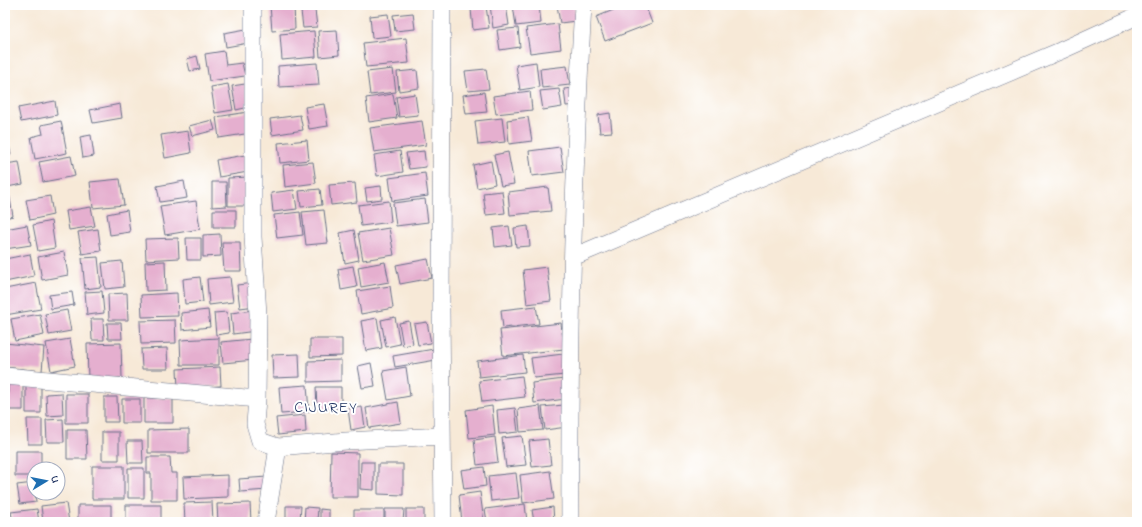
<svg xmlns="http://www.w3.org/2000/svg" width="1142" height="527" viewBox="0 0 1142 527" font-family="'Indie Flower',sans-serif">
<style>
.building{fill:#e5afcf}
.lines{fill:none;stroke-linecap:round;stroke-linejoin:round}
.minor-casing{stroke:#687088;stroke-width:18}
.minor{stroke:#fff;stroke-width:17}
.labels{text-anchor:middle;stroke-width:4;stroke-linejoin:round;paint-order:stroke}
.quarter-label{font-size:16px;letter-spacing:1px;fill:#1b2f5e;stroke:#fff}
</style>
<rect width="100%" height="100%" fill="#fff"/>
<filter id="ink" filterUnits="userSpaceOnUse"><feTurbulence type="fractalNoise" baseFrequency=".025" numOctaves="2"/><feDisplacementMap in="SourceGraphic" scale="8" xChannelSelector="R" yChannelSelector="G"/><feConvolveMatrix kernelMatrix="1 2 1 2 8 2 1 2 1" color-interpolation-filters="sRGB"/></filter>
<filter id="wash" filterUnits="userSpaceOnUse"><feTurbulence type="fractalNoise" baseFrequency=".012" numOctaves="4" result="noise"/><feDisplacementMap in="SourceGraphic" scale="16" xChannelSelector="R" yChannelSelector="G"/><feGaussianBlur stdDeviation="0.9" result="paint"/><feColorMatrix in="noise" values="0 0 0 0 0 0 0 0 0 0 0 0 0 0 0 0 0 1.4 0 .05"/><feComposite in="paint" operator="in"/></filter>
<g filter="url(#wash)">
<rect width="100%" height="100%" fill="#f7e9d7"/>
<g id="blocks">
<path class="building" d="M270 5H294L295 29 272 31Z
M490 5H506L509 25 493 28Z
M513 5H539L541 23 516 26Z
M557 5H574L576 21 560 23Z
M626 5H645L652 23 605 41 596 17Z
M486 6 489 28 473 30 471 9Z
M315 10 317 27 303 28 301 11Z
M413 13 415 29 395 31 393 15Z
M388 14 391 36 372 38 370 16Z
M558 24 561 49 530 53 526 28Z
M518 28 520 47 500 50 497 30Z
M246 29 248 43 226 47 224 33Z
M337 30 339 55 320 57 318 31Z
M314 31 316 57 282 60 280 34Z
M406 38 409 63 366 67 363 43Z
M224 51 226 65 242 63 245 76 209 81 205 54Z
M197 56 200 69 190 71 187 59Z
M536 62 539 87 520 90 516 65Z
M317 63 319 85 279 87 278 66Z
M567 66 570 85 542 88 540 69Z
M393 69 396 92 370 95 367 72Z
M486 69 489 89 468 91 465 71Z
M417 70 419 88 399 91 397 72Z
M228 84 233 110 215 113 211 87Z
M245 84 249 107 236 110 232 86Z
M573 88 575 105 566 106 564 89Z
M559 89 562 107 543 110 540 91Z
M530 91 532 110 496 114 493 96Z
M484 92 487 112 466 114 463 95Z
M393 94 397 118 369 122 366 98Z
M415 94 418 115 399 117 396 97Z
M55 101 57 115 21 122 18 108Z
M120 104 122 118 93 123 90 110Z
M324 104 328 126 309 129 305 107Z
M248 112 251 133 219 138 216 117Z
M610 113 612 132 600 133 598 115Z
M300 115 303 130 272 135 270 119Z
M528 117 532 141 509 144 507 120Z
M502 118 505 142 478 145 475 121Z
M212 120 215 130 192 136 189 126Z
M61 121 67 153 35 159 31 137 43 134 41 125Z
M422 121 426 145 374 152 370 128Z
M188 131 191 153 165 158 161 135Z
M5 135H7L11 155 5 156Z
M91 135 94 156 83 158 80 137Z
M307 140 309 160 280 163 278 143Z
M560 147 564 172 532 176 529 151Z
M400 151 403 172 377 176 374 155Z
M424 151 426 167 409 169 406 153Z
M508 152 514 184 501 186 494 155Z
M245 155 248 172 219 177 216 160Z
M71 156 75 176 43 182 39 162Z
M491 161 495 184 477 188 473 165Z
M19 162 23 184 7 187 5 164Z
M313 162 316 183 285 187 283 165Z
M425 173 428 196 392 201 389 178Z
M249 177 250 206H228V178Z
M120 179 124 205 93 208 90 182Z
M184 181 187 198 160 202 157 186Z
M212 182H226L227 206 212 207Z
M355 183 357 202 331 205 329 185Z
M381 186 382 199 367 201 365 188Z
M548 187 551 211 510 215 508 192Z
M320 189 322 205 301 207 299 191Z
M294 190 297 209 273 212 271 193Z
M502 191 505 213 486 215 483 193Z
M9 193 13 216 5 218V194Z
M50 196 53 215 30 220 26 200Z
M425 199 428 222 396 226 393 203Z
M196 201 200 229 165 235 160 206Z
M389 201 391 222 361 226 358 205Z
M91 207 95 226 69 230 66 211Z
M127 210 130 232 110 235 107 214Z
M213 210H236V227H213Z
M324 210 328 243 306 245 302 212Z
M300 212 303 235 277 238 274 215Z
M51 221 55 248 38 251 33 225Z
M27 225 31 245 5 249V229Z
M509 226 512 245 495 247 493 228Z
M528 226 530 246 516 247 514 228Z
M389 228 394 255 363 260 358 233Z
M98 229 101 251 82 254 78 232Z
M354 230 359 260 345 263 340 233Z
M220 234 221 256 203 257V235Z
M178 238 179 258 146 260 145 239Z
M186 238H201V260H187Z
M222 242H240L241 271H224Z
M64 252 68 275 42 280 38 257Z
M30 254 34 276 5 282V259Z
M98 257 101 287 85 289 82 258Z
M428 259 432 278 400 284 396 265Z
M122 261 124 287 105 289 102 263Z
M165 261 166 290 146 291 145 262Z
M385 262 389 282 361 287 358 267Z
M353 266 357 287 341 290 338 269Z
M547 267 551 301 527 304 523 270Z
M200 277 203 302 185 304 183 279Z
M230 277 233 302 209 305 207 279Z
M36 283 41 309 5 315V289Z
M253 283 256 306 240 308 237 285Z
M390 286 393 308 361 314 357 291Z
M102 291 104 313 87 315 85 292Z
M72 292 74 305 51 309 49 295Z
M127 293 128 320H109L108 294Z
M177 293 178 316 142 317 141 295Z
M536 306 539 324 503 328 501 310Z
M67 310 71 331 49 335 45 314Z
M208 310 210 327 182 330 181 313Z
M253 310 256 331 233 334 231 313Z
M227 312 229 333 216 335 214 313Z
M40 314 44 335 15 341 11 319Z
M395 317 400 344 386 347 381 320Z
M377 318 382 348 366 351 361 321Z
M6 319 9 335 5 336V320Z
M91 319H103L104 340H92Z
M175 320 176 343 141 344 140 321Z
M409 321 413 344 403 346 399 323Z
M427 322 431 343 418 345 414 324Z
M107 323H121L122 339H108Z
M561 323 564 349 503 356 500 330Z
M219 338V365H181L180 340Z
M70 339 75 366 51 371 46 343Z
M252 339 254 360 223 363 221 342Z
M310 339H342V356L310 357Z
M5 343 44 347 42 371 5 367Z
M121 343 122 378 88 379 87 344Z
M167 348 168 369H142L141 349Z
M434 349 436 360 395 367 393 356Z
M299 354 300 377 273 378 272 355Z
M563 354 565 375 534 378 531 358Z
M523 355 525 372 479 377 477 361Z
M341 360V381L308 382V361Z
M371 363 375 386 362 388 358 366Z
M220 367 221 386 178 388 177 369Z
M406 367 410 396 388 400 383 371Z
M522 376 525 397 482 402 479 381Z
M564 379 566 399 534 403 532 383Z
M8 384H23V410H8Z
M307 385 309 412 281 414 279 387Z
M26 386 41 387V413H26Z
M316 387H341V408L317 409Z
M62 393 63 415 47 416 46 394Z
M66 394H88V423H66Z
M104 397H117L118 422H104Z
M144 398H173V423H144Z
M122 399H140V423H122Z
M398 402 401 423 369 428 366 408Z
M564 405 567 427 545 430 542 407Z
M492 406 495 435 469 438 466 410Z
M540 406 543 430 520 432 518 409Z
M362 407 365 427 351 430 348 409Z
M515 408 518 432 499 434 497 410Z
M305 415 306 432 278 435 276 418Z
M27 419H42V444H28Z
M63 419 64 442H47L46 420Z
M189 429V453H148V430Z
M67 430H86L87 459H67Z
M102 432H119V460H102Z
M522 436 526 465 506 467 502 438Z
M495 437 498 462 477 465 474 440Z
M548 439 551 465 532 467 529 441Z
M127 441H142L143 463H128Z
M15 451H41V469H34V476H15Z
M331 452 358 453V497H330Z
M147 457H170L171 473H177V500H151V473H147Z
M361 462H374V490L360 489Z
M378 464H403V495L378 494Z
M92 466H124V499H92Z
M484 467 486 486 464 489 461 470Z
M128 468H144V498H128Z
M550 471 554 499 523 503 520 475Z
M516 473 519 498 491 501 488 476Z
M228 475V497L184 499 183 477Z
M267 477 268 490 240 492 239 479Z
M34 483 36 502 20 504 17 485Z
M480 492 484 522H462L459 495Z
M212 502 213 522H185L184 503Z
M66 503 69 522H43L41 506Z
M250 503 251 522H218L217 504Z
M525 504 527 522H487L485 509Z
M78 505H111V522H78Z
M126 505H161V520H126Z
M286 506H301L300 520H286Z
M305 507 318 508 317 522H304Z
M553 507 554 522H534L532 510Z
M37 509 39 522H13L11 512Z
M320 509 329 510V522H320Z
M385 509H404L403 522H385Z
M406 509H424V522H406Z
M354 510H384V522H354Z"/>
</g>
</g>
<g filter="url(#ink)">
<use href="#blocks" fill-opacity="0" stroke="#687088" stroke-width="1"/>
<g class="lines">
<g class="minor-casing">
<path id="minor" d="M253 5V237L258 314 257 399 255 424 260 441 278 447 346 441 442 436
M442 5 441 310 443 522
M573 257 1060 51 1137 16
M5 376 257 399
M266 522 278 447
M570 522C569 350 573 177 583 5"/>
</g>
<use href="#minor" class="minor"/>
</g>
</g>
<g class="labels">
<g class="quarter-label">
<text x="326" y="412">CIJUREY</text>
</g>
</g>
<rect width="1142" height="527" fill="none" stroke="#fff" stroke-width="20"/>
<g transform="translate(46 481) rotate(80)"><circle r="19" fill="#ffffff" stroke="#a4acbf"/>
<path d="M0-3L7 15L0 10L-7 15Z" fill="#1f6fb2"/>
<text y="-6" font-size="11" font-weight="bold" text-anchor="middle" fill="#1b2f5e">U</text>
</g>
</svg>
